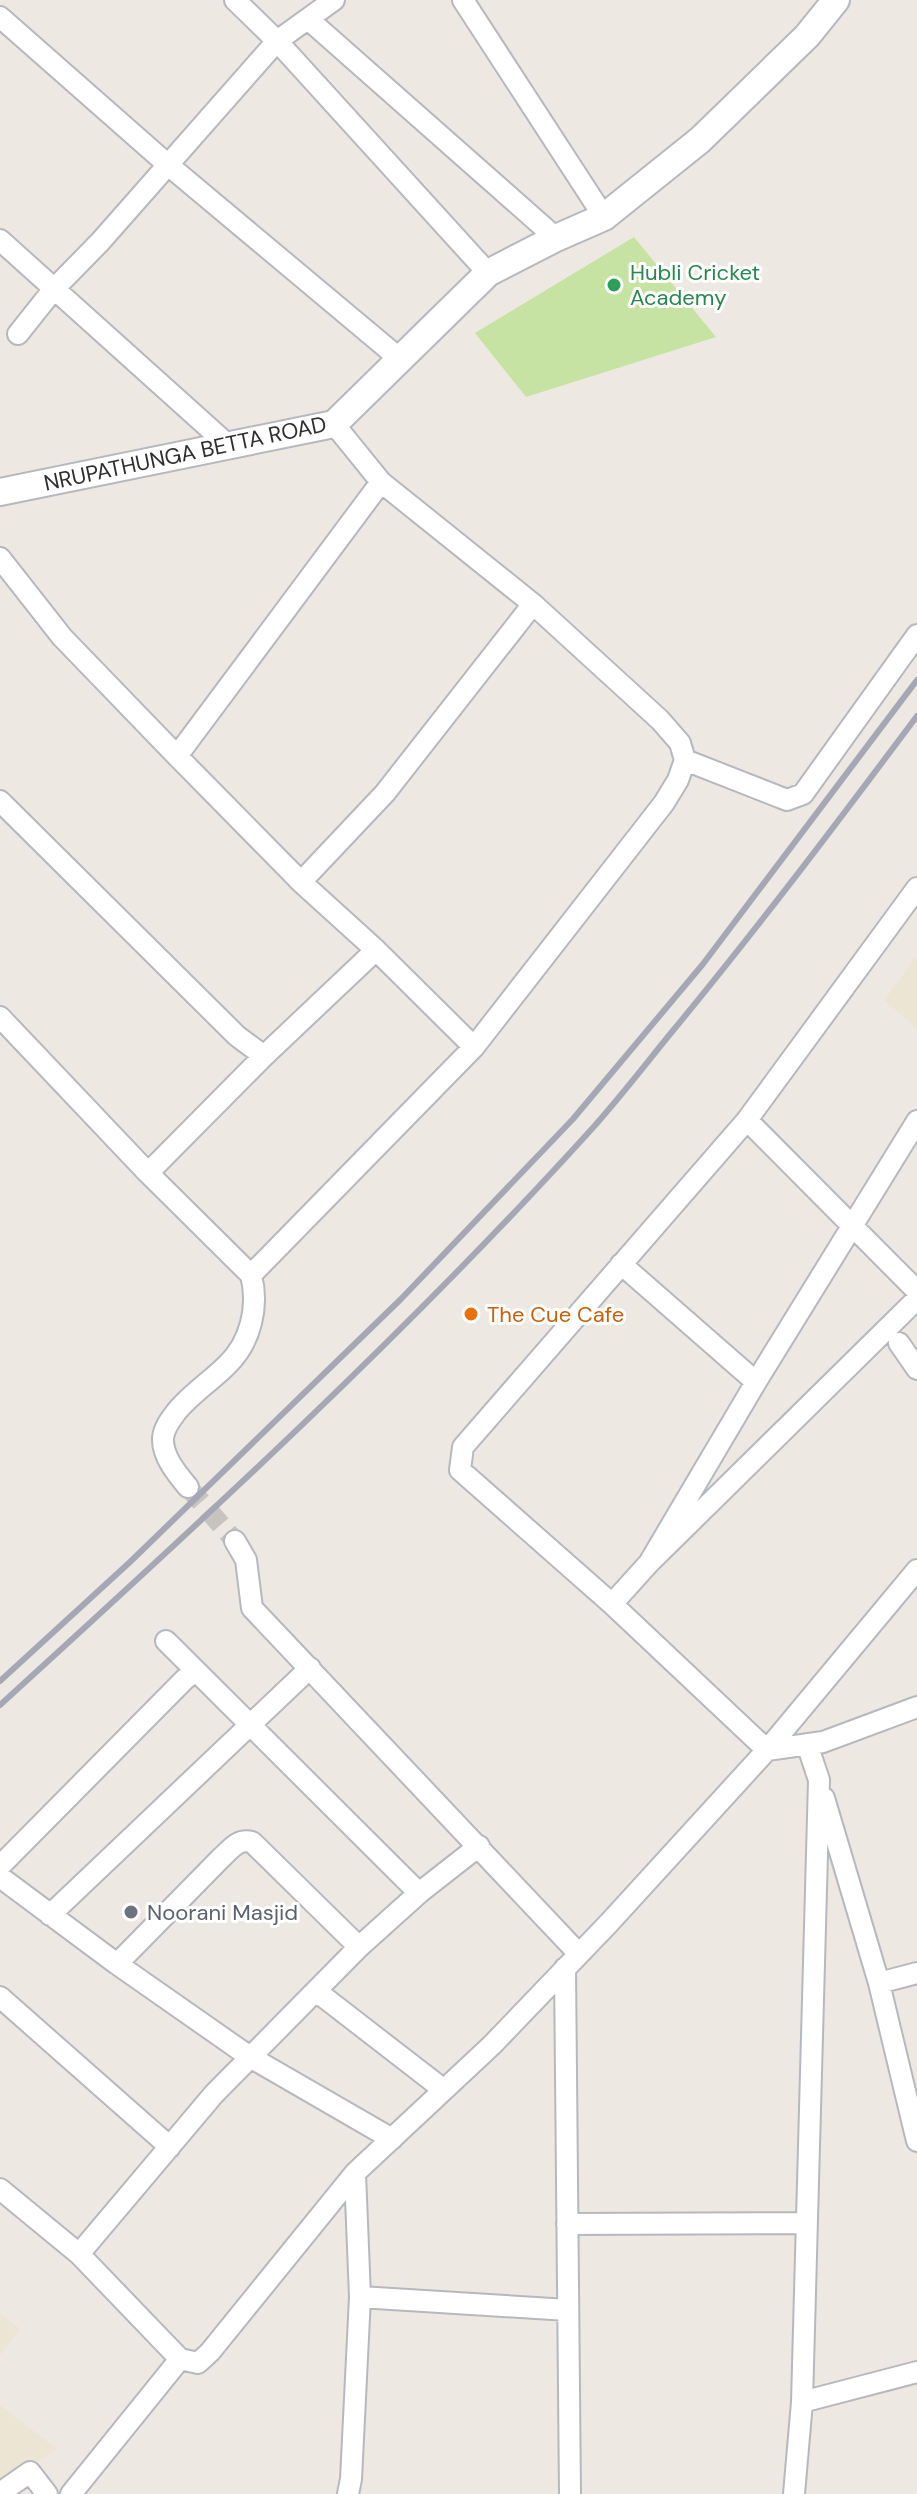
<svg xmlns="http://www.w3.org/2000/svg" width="917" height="2494" viewBox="0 0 917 2494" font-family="'DM Sans',sans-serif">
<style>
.education{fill:#ece5d4}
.pitch{fill:#c6e3a3}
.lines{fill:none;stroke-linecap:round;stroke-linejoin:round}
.minor-tunnel{stroke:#c7c4be;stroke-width:20;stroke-dasharray:20 10;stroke-linecap:butt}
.minor-casing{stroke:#b6b8c0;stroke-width:24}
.tertiary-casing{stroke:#b6b8c0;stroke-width:30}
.minor{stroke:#fff;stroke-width:20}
.tertiary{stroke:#fff;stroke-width:26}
.rail{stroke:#a5a7b5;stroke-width:6}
.leisure-dot{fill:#2e9e5b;stroke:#fff;stroke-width:3}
.food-dot{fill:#e8710a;stroke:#fff;stroke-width:3}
.worship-dot{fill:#6b7280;stroke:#fff;stroke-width:3}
.labels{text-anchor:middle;stroke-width:6;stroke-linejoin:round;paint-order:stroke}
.leisure-label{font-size:22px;fill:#27864d;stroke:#fff;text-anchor:start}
.street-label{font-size:22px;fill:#2e2e2e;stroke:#fff}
.food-label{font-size:22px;fill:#c56008;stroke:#fff;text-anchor:start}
.worship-label{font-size:22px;fill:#5b616d;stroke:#fff;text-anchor:start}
</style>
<rect width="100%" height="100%" fill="#ede9e2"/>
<path class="education" d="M917 956V1029L884 1000Z
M0 2313 20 2329 0 2355Z
M0 2405 57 2449 0 2486Z"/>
<path class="pitch" d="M634 237 716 337 526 397 475 333Z"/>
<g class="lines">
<path class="minor-tunnel" d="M188 1487 235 1541"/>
<g class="minor-casing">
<path id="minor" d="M235 0 277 41 488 273
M463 0 604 217
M0 17 167 164 400 359
M308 19 556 238
M0 240 228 445
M18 334 53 290 100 242 277 41 334 0
M0 558 62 637 177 756 301 882 376 950 474 1047
M177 756 381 482
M685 760 787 800 803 794 917 635
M0 801 237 1036 264 1056
M301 882 385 793 533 604
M917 888 747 1120 463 1447 460 1470 612 1604 767 1750 917 1570
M0 1017 148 1173 251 1275C259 1306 251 1342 227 1365 211 1381 191 1394 177 1411 171 1419 164 1427 163 1438 162 1456 177 1474 188 1487
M747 1120 917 1291
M148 1173 264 1056 376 950
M621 1264 756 1382
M251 1275 474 1047 664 803 678 780 685 760 680 743 660 720 533 604 381 482 334 424
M899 1343 917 1369
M235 1541 246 1560 252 1608 579 1954
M649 1563 756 1382 917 1121
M612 1604 649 1563 917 1299
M166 1641 419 1893 479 1846
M824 1798 879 1983 917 2141
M0 1866 185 1679 196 1671
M0 1877 117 1964 250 2057 392 2139
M419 1893 359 1947 214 2094 79 2254 180 2359 198 2363 210 2352 355 2173 492 2045 609 1923 767 1750 823 1742 917 1707
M50 1915 310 1668
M117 1964 221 1858C231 1849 238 1838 252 1842L359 1947
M565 1968 570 2494
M879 1983 917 1973
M316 1991 444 2090
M0 1997 170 2147
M0 2189 79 2254
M567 2224 807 2223
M360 2297 568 2310
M802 2402 917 2372
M0 2493 30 2472 47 2494
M71 2494 180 2359
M348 2494 351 2479 360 2297 355 2173
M794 2494 802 2402 819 1780 807 1744"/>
</g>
<g class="tertiary-casing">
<path id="tertiary" d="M0 492 334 424 488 273 556 238 604 217 700 140 807 36 836 0"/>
</g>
<use href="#minor" class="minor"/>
<use href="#tertiary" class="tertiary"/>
<path class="rail" d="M0 1681 130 1562 401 1299 573 1119 703 964 917 680
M0 1705C202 1521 405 1335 589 1132 618 1100 644 1066 671 1033 757 929 837 823 917 716"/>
</g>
<circle class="leisure-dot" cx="614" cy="285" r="8"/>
<circle class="food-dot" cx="471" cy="1314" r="8"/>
<circle class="worship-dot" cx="131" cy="1912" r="8"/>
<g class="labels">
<g class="leisure-label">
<text x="630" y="280">Hubli Cricket<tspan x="630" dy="25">Academy</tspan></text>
</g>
<g class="street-label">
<text transform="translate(185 453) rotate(-12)" y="8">NRUPATHUNGA BETTA ROAD</text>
</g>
<g class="food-label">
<text x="487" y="1322">The Cue Cafe</text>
</g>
<g class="worship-label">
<text x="147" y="1920">Noorani Masjid</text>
</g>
</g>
</svg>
